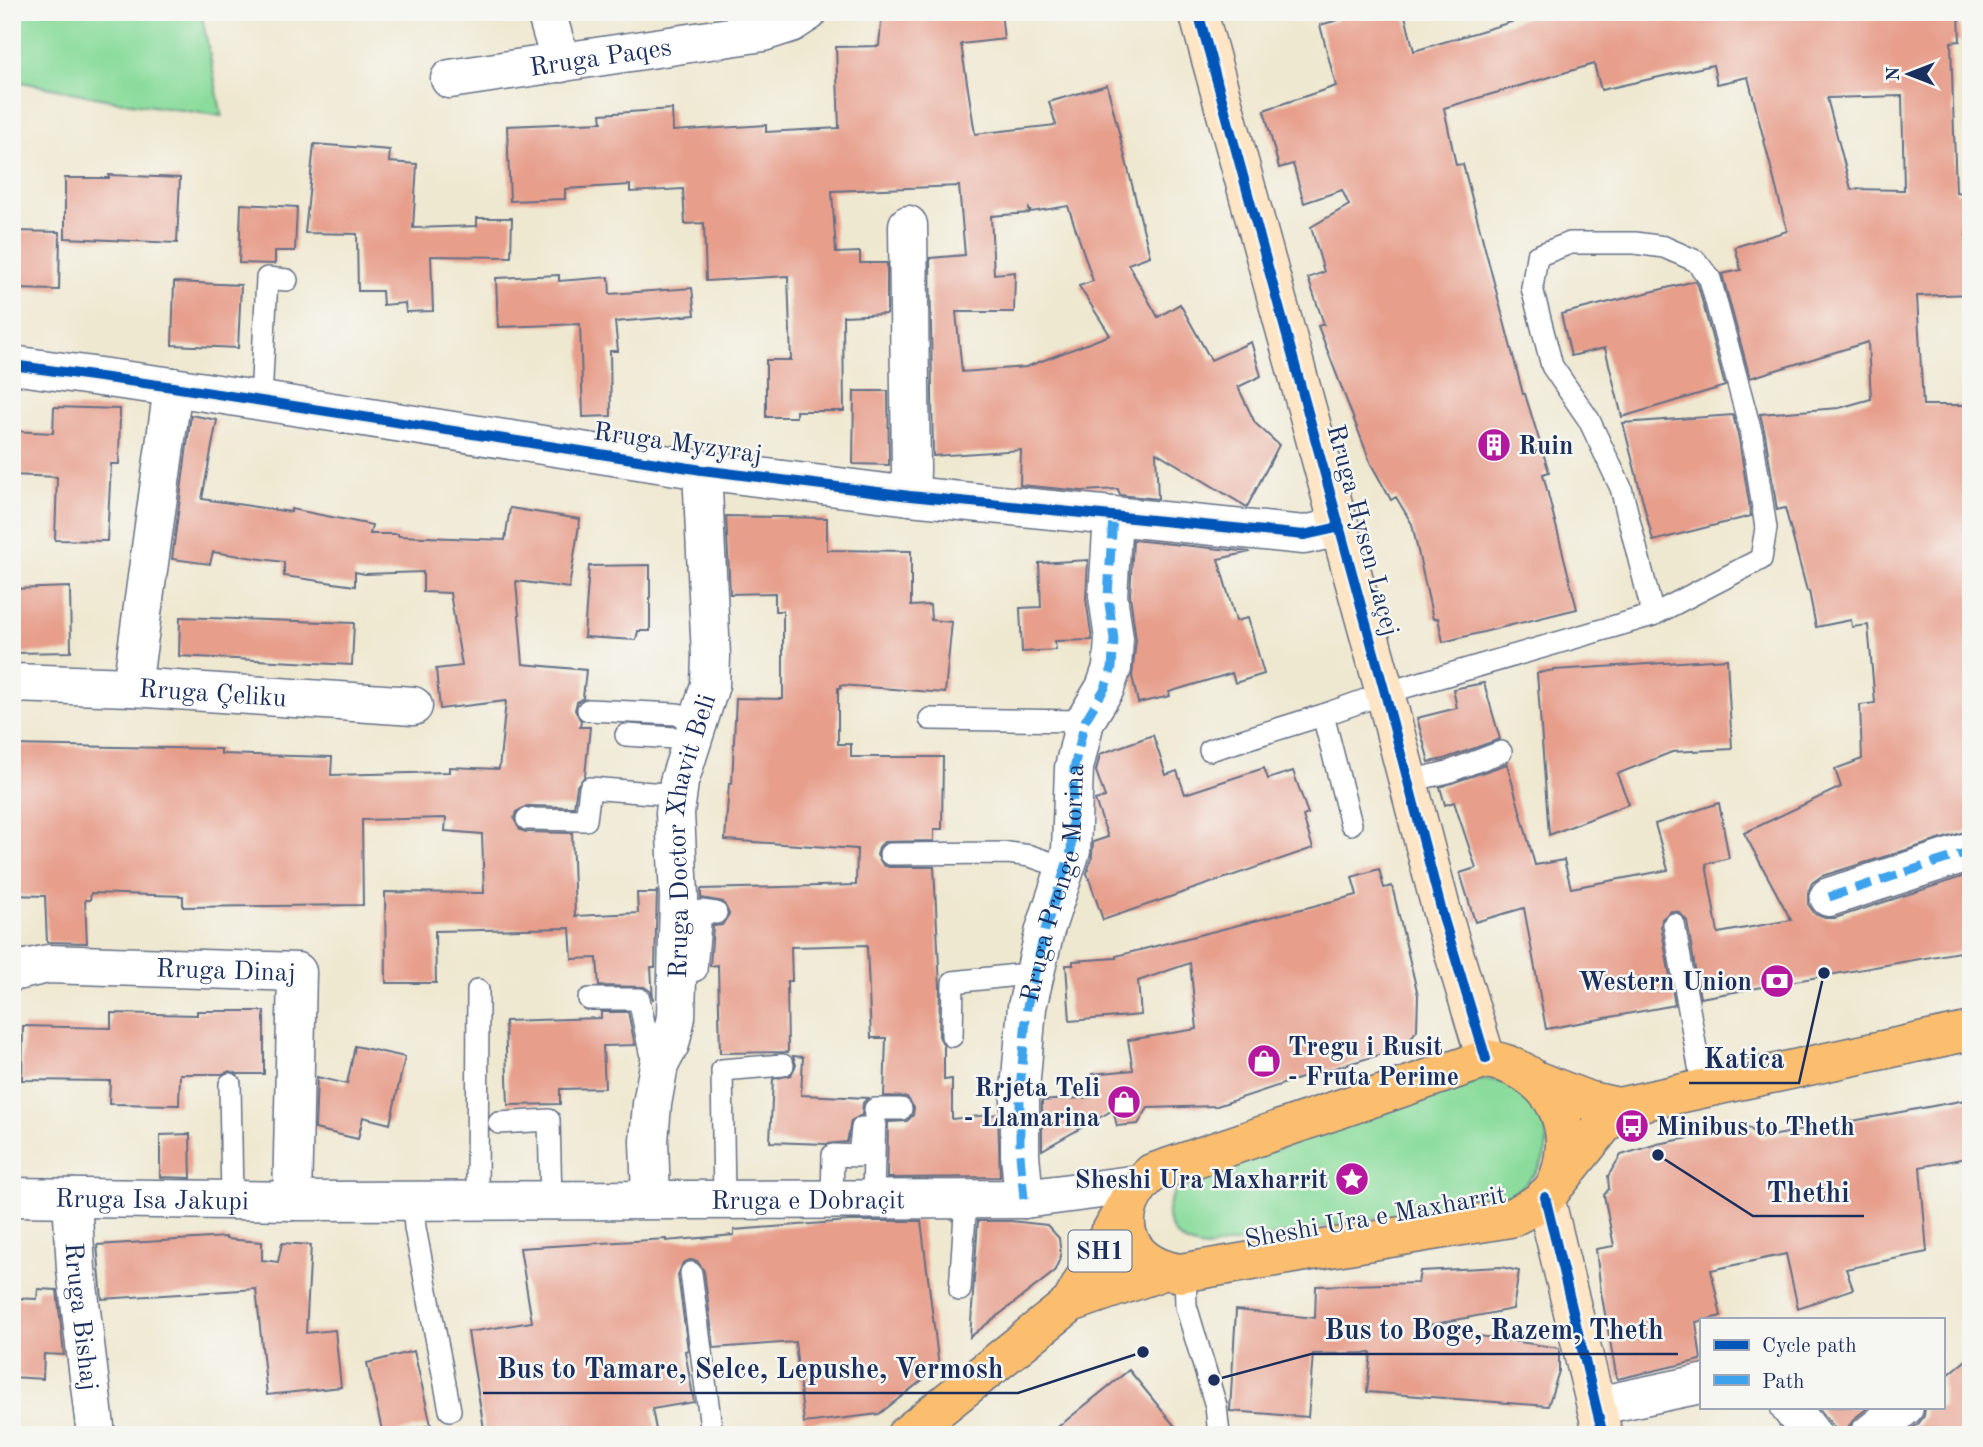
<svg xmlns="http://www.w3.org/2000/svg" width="1983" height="1447" viewBox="0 0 1983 1447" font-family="'Old Standard TT',serif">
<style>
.green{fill:#8bdc9c;stroke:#53867d;stroke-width:2}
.building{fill:#e79f8c;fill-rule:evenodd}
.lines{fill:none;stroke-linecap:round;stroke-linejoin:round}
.service-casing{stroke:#657086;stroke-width:24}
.minor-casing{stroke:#657086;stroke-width:41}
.tertiary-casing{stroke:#657086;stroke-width:41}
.secondary-casing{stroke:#657086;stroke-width:41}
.primary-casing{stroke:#657086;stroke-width:41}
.service{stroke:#fff;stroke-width:21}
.minor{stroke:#fff;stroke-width:38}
.tertiary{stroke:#fff;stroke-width:38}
.secondary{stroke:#fde5c5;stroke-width:38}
.primary{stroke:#fbbe6e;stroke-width:38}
.quiet{stroke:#3da3ed;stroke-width:9;stroke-dasharray:18 9;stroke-linecap:butt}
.cycleway-casing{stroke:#f6f6f2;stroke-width:15}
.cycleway{stroke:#0057b8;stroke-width:10}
.labels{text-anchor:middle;stroke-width:5;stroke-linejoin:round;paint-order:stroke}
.shield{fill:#f6f6f2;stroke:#5d6b8a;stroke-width:2}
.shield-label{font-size:24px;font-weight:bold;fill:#1b2f5e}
.street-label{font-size:26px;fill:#1b2f5e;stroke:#f6f6f2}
.poi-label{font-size:26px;font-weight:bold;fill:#1b2f5e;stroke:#f6f6f2;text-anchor:start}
.leader{fill:none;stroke:#1b2f5e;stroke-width:2.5}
.callout-dot{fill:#1b2f5e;stroke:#f6f6f2;stroke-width:2.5}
.callout-label{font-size:28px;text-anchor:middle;font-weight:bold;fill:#1b2f5e;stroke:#f6f6f2;stroke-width:5;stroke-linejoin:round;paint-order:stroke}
</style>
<rect width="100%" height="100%" fill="#f6f6f2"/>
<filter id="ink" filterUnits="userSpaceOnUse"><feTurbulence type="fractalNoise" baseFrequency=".0143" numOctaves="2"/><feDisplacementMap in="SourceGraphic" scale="14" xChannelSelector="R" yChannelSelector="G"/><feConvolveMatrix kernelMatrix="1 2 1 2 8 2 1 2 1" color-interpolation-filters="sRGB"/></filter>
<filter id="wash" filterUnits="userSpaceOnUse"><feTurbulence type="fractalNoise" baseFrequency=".00686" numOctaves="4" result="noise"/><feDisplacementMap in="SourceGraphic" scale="28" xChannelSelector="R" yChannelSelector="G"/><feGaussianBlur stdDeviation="1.57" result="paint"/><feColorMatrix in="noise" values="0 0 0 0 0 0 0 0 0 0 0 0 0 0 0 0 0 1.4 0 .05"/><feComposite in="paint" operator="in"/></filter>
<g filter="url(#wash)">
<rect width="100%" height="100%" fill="#efe8d0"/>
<path class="green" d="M12 12H201L222 116 110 100 12 80Z
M1480 1080C1492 1080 1506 1080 1517 1087 1521 1090 1524 1096 1527 1099 1560 1135 1550 1168 1512 1194L1206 1248C1166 1245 1155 1206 1185 1181Z"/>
<g id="blocks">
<path class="building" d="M882 12H1001L1004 39 961 44 975 134 1056 125 1049 102 1107 85 1150 256 1128 264 1158 317 1180 304 1211 360 1251 342 1261 376 1238 387 1255 423 1279 445 1247 507 1156 452 1158 499 1120 495 1118 489 1082 491 1020 485 1021 450 933 456 930 258 965 255 959 186 832 191 836 253 860 252V263H887V314L843 316 844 411H796V417H766V360H791L788 276 706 281 704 223 685 224 683 189 630 192V185L565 189V199L510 201 507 126 602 122 601 114 672 109 673 131 766 125V132L839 128 836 47 879 46ZM1068 206 1093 281 1079 286 1110 335 1026 367 962 372 956 312H1014L1015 272 994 274 991 216 1029 213V209L1031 212Z
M1335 12H1404L1414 51 1545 12H1853L1854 17 1959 13 1960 41 1951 42 1956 192 1970 194 1966 236H1971V294L1917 296 1923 405H1971V830L1822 876 1812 883 1808 893V904L1815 914 1825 918H1835L1971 874V950L1700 998 1687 921 1679 912 1671 911 1662 919 1661 926 1675 1005 1546 1029 1524 908 1475 922 1460 873 1476 868 1454 802 1445 805 1440 787 1507 764 1535 865 1564 860 1571 888 1668 870 1655 824 1719 803 1729 858 1706 864 1718 933 1791 920 1744 833 1841 787 1835 769 1862 759 1860 705 1875 703 1868 625 1852 627 1851 620 1816 627 1809 591H1807L1785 508 1777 510 1765 434 1760 414 1839 408 1871 399 1868 342 1750 378 1722 274 1741 270 1735 247 1787 231 1748 77 1717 84 1713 65 1601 90 1594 64 1444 108 1456 165 1463 164 1523 394H1525L1549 472 1543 474 1577 609 1443 642 1438 618 1433 619 1412 524 1396 497 1391 500 1371 464 1318 326 1324 324 1308 278 1324 272 1311 227 1349 205 1342 190 1304 203 1293 164 1279 168 1264 110 1336 86 1320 25 1338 20ZM1902 96 1904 190 1851 189 1827 98Z
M314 144 390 150 389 162 417 164 413 228 477 226V218H512L511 257 431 256 433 311 406 312 405 303 383 305 382 291H358L357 234 305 233Z
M109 175 180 178 177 243 65 238V178H109Z
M241 204 297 207 295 251H275V264L239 263Z
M12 231 60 232 59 290 12 289Z
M559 275V281L609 277 610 294 692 288 695 315 615 322 618 351H610L611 416 583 417 580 324 498 327 496 278Z
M1695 281 1698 285 1725 386 1622 417 1605 348 1571 356 1561 314Z
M174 282 241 285 238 348 172 345Z
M854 391H888L889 465 853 464Z
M54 407 120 409 119 464H111L107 541 55 540 57 477 12 475V431L53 433Z
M191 415 217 420 202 499 291 512V509L372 525 370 534H398V536L505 540 510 508 580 519 569 588 516 581 523 664 586 670 583 698 577 702 575 710 581 721 580 727H590L585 776 577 786 574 807 527 806 516 812 514 819 520 830 526 832 572 833 575 916 638 913 637 893H656L657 890 655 967H651L653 1000 650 991 644 987 599 986 597 958 572 959 570 928 435 931 436 983H386L385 892 484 893 482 834 445 831 446 818 362 820 363 905 183 907V896L91 893 90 900H85L87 943 47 942 45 896 12 895V745L221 749V754L332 757 331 775 449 772V767L499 769 506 701 440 709 436 669 462 666 450 593 423 592V572L365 574 355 572V586L284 576V562L213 552 210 564 172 559Z
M1733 415 1739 439 1751 516 1653 541 1623 423Z
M726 516 827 518V550L911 551V606L930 605 931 620 952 622 945 693 841 685V688H838V744H851V757H943L942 829H934V841L884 842 879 847 877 855 883 865 889 867H934L940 987 939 1036 944 1046V1080L952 1079V1119L998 1114 1000 1177 887 1178 888 1122 907 1121 913 1115 914 1108 907 1097 884 1096 886 1038H871L867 945 791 947 792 981H787L788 1052 720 1053 718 965 710 966 713 926 722 925 729 914 723 902 701 898V889L856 885 857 849 725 840 729 783 732 784 736 698 783 699V611H775V593L730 594Z
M1133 540 1250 552 1218 559 1236 621 1248 618 1264 674 1235 683 1232 673 1169 692 1170 696 1138 703 1132 676 1136 640 1130 595Z
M1088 560 1086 599 1092 640 1055 641 1056 650 1022 652 1020 608 1041 607 1039 563Z
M650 565V631H638L636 640 584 637 589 566Z
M70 587 71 652 12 653V589Z
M180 617 354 623 352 665 179 656Z
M1727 659 1732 749 1672 752 1617 774 1629 804 1549 835 1537 673 1554 670Z
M1484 683 1500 739 1444 759 1429 762 1417 718 1457 708 1453 689Z
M1153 735 1166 775 1177 771 1185 794 1264 768 1268 779 1293 771 1308 814 1303 816 1313 848 1103 920 1087 873 1092 857 1093 842 1108 837 1095 800 1105 797 1096 771 1100 754Z
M1379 869 1384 888 1392 886 1418 995 1417 1030 1403 1048 1395 1042 1386 1053 1307 1076 1217 1106 1148 1108 1138 1124 1117 1126 1113 1110 1042 1150V1101L1093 1097 1092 1074 1133 1070 1128 1040 1197 1029 1190 963 1138 981 1141 1015 1070 1021 1066 965H1073V961L1116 958V956L1357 895 1352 877Z
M197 1011H264V1074H238L230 1071 222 1074H180L179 1105 109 1104 110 1081 22 1080 23 1026 111 1028V1013L197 1015Z
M601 1012H628L635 1045 603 1046 605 1088 560 1089V1104L508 1105 505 1021 601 1018Z
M355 1046 405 1057 390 1124 363 1117 358 1139 315 1129 317 1077 347 1084Z
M793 1056 803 1057 801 1095 868 1098 863 1103 862 1115 851 1121 847 1142 826 1144 770 1142 773 1079 791 1075 796 1065Z
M1971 1099V1157L1920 1167 1927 1252 1846 1269 1853 1289 1798 1308 1786 1254 1711 1270 1721 1316 1696 1322 1701 1360 1617 1379 1601 1292 1596 1249 1614 1246 1604 1195 1609 1189 1608 1176 1621 1155 1657 1144 1748 1127 1761 1138Z
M190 1134 191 1178 160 1177V1135Z
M849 1221H921L939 1367 879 1414 804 1423 795 1342 714 1348 704 1271 697 1261 690 1260 683 1263 678 1275 688 1350 685 1351 694 1402 652 1409 657 1435H485L468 1332 532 1322 520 1248 666 1239V1241L734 1235V1230Z
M978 1221H1011L1047 1225 1059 1238 1061 1256 1054 1272 970 1337Z
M226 1237V1239L262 1242V1260L278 1262 282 1243 311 1245 306 1333 335 1330 341 1387 267 1395 256 1289 102 1299 97 1245Z
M1501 1267 1519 1271 1513 1309 1419 1327 1559 1348V1371L1548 1406 1367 1392 1371 1353 1313 1354 1308 1417 1230 1411 1236 1310 1315 1318 1316 1286 1418 1283 1420 1271Z
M38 1289 57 1290 64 1355 44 1354 43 1379 12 1377V1298L37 1299Z
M414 1351 431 1425 383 1435 367 1363Z
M1971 1356V1435H1904L1918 1424 1924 1416 1925 1407H1943V1379Z
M1129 1370 1182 1435H1048Z
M1818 1407H1869L1855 1418 1849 1426 1848 1435H1840Z"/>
</g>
</g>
<g filter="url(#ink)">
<use href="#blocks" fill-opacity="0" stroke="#657086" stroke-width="2"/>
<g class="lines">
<g class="service-casing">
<path id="service" d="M261 400 267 278 287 280
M588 710 677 714 699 718
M1323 715 1385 693 1653 615 1761 559 1766 528 1752 436 1710 279 1696 261 1664 247 1635 243H1570L1537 256 1532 288 1552 366 1589 420 1621 488 1653 615
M930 719 1085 721
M626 735 675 738 691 742
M1210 750 1323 715 1351 824
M1409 781 1448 772 1501 752
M527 819 586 820 590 788 677 795
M890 854 1008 853 1030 856 1066 868
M1674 924 1703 1089
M680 977 696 970 701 911 716 913
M589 999H639L650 1052 659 1065
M952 1036 953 982 1017 975 1033 980
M230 1084 232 1200
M499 1123 549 1120 551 1200
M724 1199 722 1070 783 1065
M832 1199 833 1155 859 1156 862 1128
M873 1199 875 1109H901
M413 1200 415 1228 450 1410
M477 1200 478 990
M691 1273 712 1435
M1185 1273 1186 1306 1216 1406 1219 1435
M960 1290 966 1199"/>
</g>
<g class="minor-casing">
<g id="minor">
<path d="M546 12 561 63"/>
<path id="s1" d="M450 79 763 32 791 23 808 12"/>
<path d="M908 225 911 470 910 496"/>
<path d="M12 365 173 387 702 470 910 496 1304 535 1340 527"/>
<path id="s2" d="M12 683 132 687 413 706"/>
<path d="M132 687 173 387"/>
<path d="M1829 897 1971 851"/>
<path id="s3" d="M12 972 48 964 297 972 292 1201"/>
<path id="s4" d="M72 1198 76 1269 96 1435"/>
<path id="s5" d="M651 1199 649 1141 652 1104 659 1065 670 1044 676 1017 679 897 675 813 679 782 710 685 711 656 702 470"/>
<path d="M1024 1199 1020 1154V1090L1027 1007 1045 930 1071 851 1074 768 1085 721 1105 688 1112 668 1114 639 1108 596 1113 516"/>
<path d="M1596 1406 1701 1384"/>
<path d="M1790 1407 1812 1435"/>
<path d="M1869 1435 1904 1407"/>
</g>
</g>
<g class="tertiary-casing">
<g id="tertiary">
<path id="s6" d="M12 1197 292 1201 1024 1199 1139 1184"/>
</g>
</g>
<g class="secondary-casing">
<path id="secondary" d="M1198 12 1385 693 1444 920 1486 1059
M1545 1197 1603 1435"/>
</g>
<g class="primary-casing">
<path id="primary" d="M1486 1059C1531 1066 1566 1099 1565 1146 1564 1160 1561 1176 1554 1187 1544 1202 1525 1211 1510 1218L1180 1273C1121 1264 1108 1211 1152 1173Z
M1538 1081 1587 1100 1618 1107 1971 1031
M1558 1182 1618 1107
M1071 1303 1128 1201
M906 1435 1071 1303 1163 1271"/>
</g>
<use href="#service" class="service"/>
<use href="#minor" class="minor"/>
<use href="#tertiary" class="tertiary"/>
<use href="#secondary" class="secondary"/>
<use href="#primary" class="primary"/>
<g class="quiet">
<path d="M1829 897 1971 851"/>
<path id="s7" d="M1024 1199 1020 1154V1090L1027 1007 1045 930 1071 851 1074 768 1085 721 1105 688 1112 668 1114 639 1108 596 1113 516"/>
</g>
<g class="cycleway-casing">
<path id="cycleway" d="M1198 12 1385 693 1444 920 1486 1059
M12 365 173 387 702 470 910 496 1304 535 1340 527
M1545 1197 1603 1435"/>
</g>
<use href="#cycleway" class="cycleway"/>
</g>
</g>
<defs>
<g id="building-disc" transform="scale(1.75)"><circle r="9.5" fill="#b5179e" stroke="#f6f6f2"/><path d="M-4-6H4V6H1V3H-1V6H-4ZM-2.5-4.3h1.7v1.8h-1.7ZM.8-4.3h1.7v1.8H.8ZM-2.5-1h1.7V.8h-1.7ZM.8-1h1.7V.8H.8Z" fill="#fff"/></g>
<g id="bank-disc" transform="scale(1.75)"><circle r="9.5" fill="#b5179e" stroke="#f6f6f2"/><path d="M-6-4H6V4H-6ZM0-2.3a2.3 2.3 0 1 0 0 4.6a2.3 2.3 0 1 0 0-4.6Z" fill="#fff"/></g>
<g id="shop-disc" transform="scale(1.75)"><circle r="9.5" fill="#b5179e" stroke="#f6f6f2"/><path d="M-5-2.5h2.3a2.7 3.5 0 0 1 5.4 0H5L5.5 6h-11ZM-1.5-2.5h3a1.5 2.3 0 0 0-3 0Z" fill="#fff"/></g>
<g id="bus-disc" transform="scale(1.75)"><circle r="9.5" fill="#b5179e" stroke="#f6f6f2"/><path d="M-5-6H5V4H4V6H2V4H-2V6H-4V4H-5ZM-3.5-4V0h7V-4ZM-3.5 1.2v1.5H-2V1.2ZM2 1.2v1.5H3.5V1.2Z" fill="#fff"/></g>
<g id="sight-disc" transform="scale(1.75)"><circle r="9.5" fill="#b5179e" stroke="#f6f6f2"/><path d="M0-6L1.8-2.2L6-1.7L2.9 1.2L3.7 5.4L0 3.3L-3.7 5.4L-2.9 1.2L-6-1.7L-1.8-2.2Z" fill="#fff"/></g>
</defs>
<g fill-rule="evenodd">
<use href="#building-disc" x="1494" y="445"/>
<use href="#bank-disc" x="1777" y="981"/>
<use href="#shop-disc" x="1264" y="1061"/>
<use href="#shop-disc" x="1124" y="1102"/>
<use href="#bus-disc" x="1632" y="1126"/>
<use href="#sight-disc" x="1352" y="1179"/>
</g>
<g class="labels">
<rect class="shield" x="1068.5" y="1230.5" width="63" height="41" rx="5"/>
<g class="shield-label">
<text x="1100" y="1259">SH1</text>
</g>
<g class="street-label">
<text dy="9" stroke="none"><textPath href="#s1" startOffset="152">Rruga Paqes</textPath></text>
<text transform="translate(678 442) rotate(8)" y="9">Rruga Myzyraj</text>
<text transform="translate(1364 530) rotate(75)" y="9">Rruga Hysen Laçej</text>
<text dy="9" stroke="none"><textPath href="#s2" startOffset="201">Rruga Çeliku</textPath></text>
<text dy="9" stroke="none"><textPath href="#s5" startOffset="369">Rruga Doctor Xhavit Beli</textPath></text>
<text dy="9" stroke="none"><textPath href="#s7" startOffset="320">Rruga Prenge Morina</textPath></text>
<text dy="9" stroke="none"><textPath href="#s3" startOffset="215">Rruga Dinaj</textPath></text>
<text dy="9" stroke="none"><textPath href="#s6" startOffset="140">Rruga Isa Jakupi</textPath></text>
<text dy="9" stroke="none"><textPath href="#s6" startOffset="796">Rruga e Dobraçit</textPath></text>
<text transform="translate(1375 1216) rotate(-10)" y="9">Sheshi Ura e Maxharrit</text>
<text dy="9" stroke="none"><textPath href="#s4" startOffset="119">Rruga Bishaj</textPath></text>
</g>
<g class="poi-label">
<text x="1518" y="454">Ruin</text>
<text x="1752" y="990" text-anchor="end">Western Union</text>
<text x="1288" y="1055">Tregu i Rusit<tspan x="1288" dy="30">- Fruta Perime</tspan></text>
<text x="1100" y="1096" text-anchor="end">Rrjeta Teli<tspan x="1100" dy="30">- Llamarina</tspan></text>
<text x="1656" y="1135">Minibus to Theth</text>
<text x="1328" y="1188" text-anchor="end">Sheshi Ura Maxharrit</text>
</g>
</g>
<path class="leader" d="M1824 973L1799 1083H1689M1658 1155L1753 1216H1864M1214 1380L1311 1354H1678M1143 1352L1018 1393H483"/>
<g class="callout-dot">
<circle cx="1824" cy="973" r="7"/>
<circle cx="1658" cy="1155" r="7"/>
<circle cx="1214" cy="1380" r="7"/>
<circle cx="1143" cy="1352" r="7"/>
</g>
<g class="callout-label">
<text x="1744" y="1068">Katica</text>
<text x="1808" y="1202">Thethi</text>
<text x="1494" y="1339">Bus to Boge, Razem, Theth</text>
<text x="750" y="1378">Bus to Tamare, Selce, Lepushe, Vermosh</text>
</g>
<rect width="1983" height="1447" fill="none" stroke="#f6f6f2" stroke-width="42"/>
<rect x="1700" y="1318" width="245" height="91" fill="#f6f6f2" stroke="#9ea6b7" stroke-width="2"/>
<rect x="1714" y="1340" width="35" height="10" fill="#0057b8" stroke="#9ea6b7" stroke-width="2"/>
<text x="1762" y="1352" font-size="21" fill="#1b2f5e">Cycle path</text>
<rect x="1714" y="1375" width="35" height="10" fill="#3da3ed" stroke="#9ea6b7" stroke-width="2"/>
<text x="1762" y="1388" font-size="21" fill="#1b2f5e">Path</text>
<g transform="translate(1909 74) rotate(270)" stroke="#f6f6f2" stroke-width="5" paint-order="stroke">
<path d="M0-5L12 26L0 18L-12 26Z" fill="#1b2f5e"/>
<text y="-10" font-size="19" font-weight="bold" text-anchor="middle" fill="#1b2f5e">N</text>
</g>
</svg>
